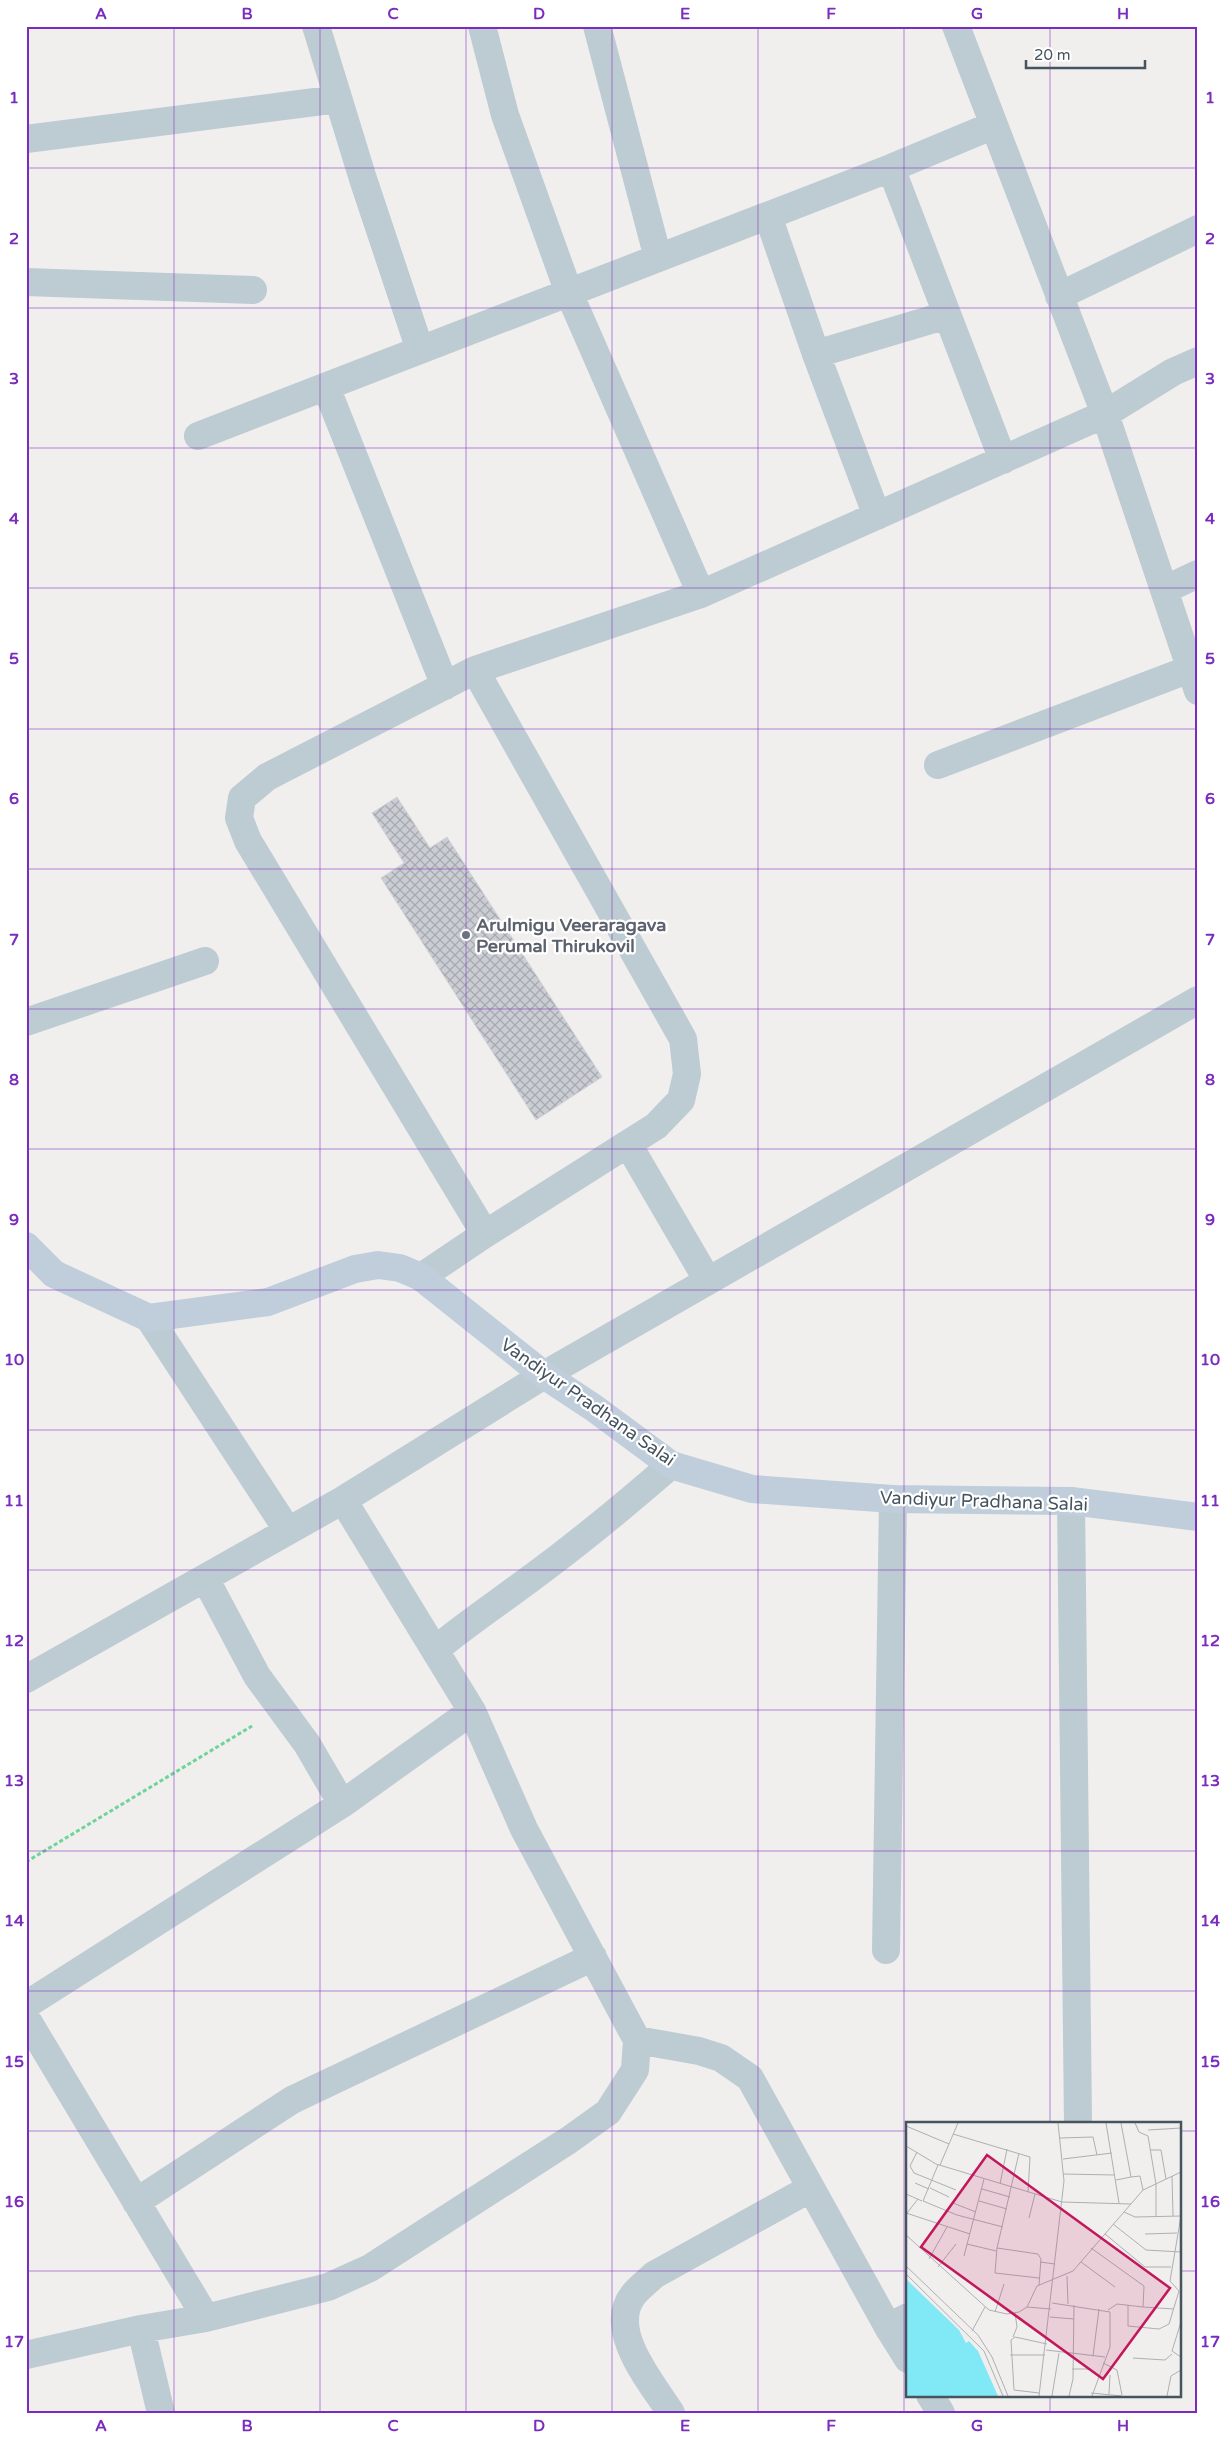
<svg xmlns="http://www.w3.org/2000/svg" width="1224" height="2439" viewBox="0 0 1224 2439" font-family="'Varela Round',sans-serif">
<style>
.building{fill:url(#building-cross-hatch);stroke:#d2d5db}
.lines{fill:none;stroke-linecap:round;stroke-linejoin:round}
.path{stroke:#6cd597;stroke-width:3;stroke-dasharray:4 2.5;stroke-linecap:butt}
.street{stroke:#bdcbd2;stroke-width:28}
.secondary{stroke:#bfceda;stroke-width:28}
.grid{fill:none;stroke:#7b2cbf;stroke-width:1;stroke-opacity:0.55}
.worship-dot{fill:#6b7280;stroke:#fff;stroke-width:2}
.labels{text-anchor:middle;stroke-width:4.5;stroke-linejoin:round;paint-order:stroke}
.worship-label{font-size:18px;font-weight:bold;fill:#5b616d;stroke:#fff;text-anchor:start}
.street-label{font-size:18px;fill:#45545e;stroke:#fff}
.inset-road{fill:none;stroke:#acb0b4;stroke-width:1}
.view{fill:#c2185b;fill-opacity:0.15;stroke:#c2185b;stroke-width:2.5}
.inset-edge{fill:none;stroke:#45545e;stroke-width:2.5}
.neatline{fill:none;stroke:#7b2cbf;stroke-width:2}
.grid-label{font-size:16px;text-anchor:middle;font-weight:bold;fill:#7b2cbf}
</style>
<defs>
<pattern id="building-cross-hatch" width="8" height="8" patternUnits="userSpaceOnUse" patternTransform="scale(1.25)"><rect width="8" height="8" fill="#caced4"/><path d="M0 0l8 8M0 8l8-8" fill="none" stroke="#a6aaaf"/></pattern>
</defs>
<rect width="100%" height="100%" fill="#f1eeee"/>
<path class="building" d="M397 797 430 848 447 837 602 1077 536 1120 381 878 404 863 372 813Z"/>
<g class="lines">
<path class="path" d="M26 1862 252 1726"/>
<path class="street" d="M316 26 363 179 420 350
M482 26 505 115 569 293 701 594
M597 26 658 258
M956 26 1105 414 1198 691
M26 139 338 99
M891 168 1003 460
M768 216 816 354 877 516
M26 282 253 290
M1059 296 1198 229
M816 354 947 315
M326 387 445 686
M198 436 891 168 994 125
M1164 590 1198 574
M475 670 701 594 1105 414 1173 372 1198 361
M938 765 1190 669
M26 1022 205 961
M628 1144 708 1281
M421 1277 485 1234 656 1126 681 1100 687 1074 683 1039 475 670 267 777 242 798 239 818 248 841 485 1234
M149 1318 288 1531
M1071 1501 1078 2123
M205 1578 257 1676 307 1744 342 1804
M435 1650C466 1624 498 1603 530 1579 579 1543 625 1505 671 1465
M26 1679 343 1500 544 1375 1198 1000
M886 1950 893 1499
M26 2005 342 1804 472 1711
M26 2018 206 2318
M637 2040 699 2051 721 2058 750 2078 888 2327
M136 2202 292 2100 593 1957
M908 2317 888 2327 908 2359
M141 2329 161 2413
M26 2355 141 2329 206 2318 328 2287 370 2268 569 2140 608 2112 635 2070 637 2040 524 1829 472 1711 343 1500
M930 2395 941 2413
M671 2413C652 2383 605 2329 634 2294 640 2287 648 2281 654 2275L811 2188"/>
<path class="secondary" d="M26 1246 54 1274 149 1318 268 1302 355 1269 378 1265 400 1268 421 1277 544 1375 594 1408 671 1465 752 1489 893 1499 1071 1501 1198 1517"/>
</g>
<path class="grid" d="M174 26V2413M320 26V2413M466 26V2413M612 26V2413M758 26V2413M904 26V2413M1050 26V2123M26 168H1198M26 308H1198M26 448H1198M26 588H1198M26 729H1198M26 869H1198M26 1009H1198M26 1149H1198M26 1290H1198M26 1430H1198M26 1570H1198M26 1710H1198M26 1851H1198M26 1991H1198M26 2131H908M1180 2131H1198M26 2271H908M1180 2271H1198M1050 2395V2413"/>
<circle class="worship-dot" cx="466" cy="935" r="5"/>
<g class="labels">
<g class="worship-label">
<text x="476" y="931">Arulmigu Veeraragava<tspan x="476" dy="21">Perumal Thirukovil</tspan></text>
</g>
<g class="street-label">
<text transform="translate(588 1402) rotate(35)" y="6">Vandiyur Pradhana Salai</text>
<text transform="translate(984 1501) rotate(2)" y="6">Vandiyur Pradhana Salai</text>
</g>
</g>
<g transform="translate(906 2122)">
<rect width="275" height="275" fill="#f1eeee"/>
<path d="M0 157 53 208 60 221 63 219 72 229 92 274H0Z" fill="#81e8f5"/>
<path class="inset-road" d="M200 1 213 81M215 1 225 55 234 54 237 68M229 1 233 10 242 14 250 62V94M0 4 43 22M242 8 275 6M47 12 124 35 122 70M154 16 187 15 191 33M0 24 30 42 156 80 225 82M244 28H255L260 57M11 30 4 44 8 51 50 68M157 37 206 31M32 43 17 79 51 93 97 105M34 43 52 1M157 52 209 53M266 54 267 94M210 58 225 55M9 61 23 67M94 62 101 27M24 66 43 75M76 67 104 75M0 72 16 79M73 79 101 87M47 81 70 90M218 90 229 95 275 94 264 159 273 169 263 202 253 207 222 204V183M0 91 64 112M1 91 12 77M123 96 129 72M207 102 240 128 275 130M199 112 239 145H265M239 112 271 111M0 113 83 188 101 192 113 190 121 185 131 164 167 149 237 68 275 50M61 122 90 129M91 126 113 31M185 126 238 164 237 185 268 187M58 134 78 57M23 137 41 105M134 140 149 142M175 140 209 165M0 144 72 213 86 235 102 274M32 145 50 122M0 152 78 229 97 274M161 154 162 182M133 163 135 137 132 132 91 126 89 151 133 156M146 181 204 190V225L186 274M121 185 145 187M202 188 211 182 237 185M89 190 98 162M144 195 168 197M275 200 266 229 275 235M66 209 79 185M107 215 111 205 109 191M140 228 199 235M104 233H139M187 234 193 187M227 236 259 238 266 232M197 241 211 248 216 273M166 247H182M133 271 108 268 105 218 109 215 141 222M185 271 216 274M203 272 204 253M133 274 158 59 152 1M146 274 153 231M163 274 167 257 168 183M261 274 265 254 275 248"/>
<path class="view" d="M81 33 264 166 197 257 15 125Z"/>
<rect width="275" height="275" class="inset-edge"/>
</g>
<rect width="1224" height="2439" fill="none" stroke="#ffffff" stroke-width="55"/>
<path d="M1026 60v8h119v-8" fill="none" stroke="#45545e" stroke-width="2.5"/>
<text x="1034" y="60" font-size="15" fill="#45545e" stroke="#ffffff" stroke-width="4" paint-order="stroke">20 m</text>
<rect x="28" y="28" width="1168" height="2384" class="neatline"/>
<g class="grid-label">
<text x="101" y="19">A</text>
<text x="247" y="19">B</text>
<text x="393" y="19">C</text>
<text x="539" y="19">D</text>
<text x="685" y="19">E</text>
<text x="831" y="19">F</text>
<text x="977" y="19">G</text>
<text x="1123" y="19">H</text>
<text x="14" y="103">1</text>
<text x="1210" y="103">1</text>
<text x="14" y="244">2</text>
<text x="1210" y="244">2</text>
<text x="14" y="384">3</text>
<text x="1210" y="384">3</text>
<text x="14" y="524">4</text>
<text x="1210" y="524">4</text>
<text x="14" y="664">5</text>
<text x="1210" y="664">5</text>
<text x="14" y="804">6</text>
<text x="1210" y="804">6</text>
<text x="14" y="945">7</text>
<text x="1210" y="945">7</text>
<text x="14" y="1085">8</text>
<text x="1210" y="1085">8</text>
<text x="14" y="1225">9</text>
<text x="1210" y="1225">9</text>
<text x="14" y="1365">10</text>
<text x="1210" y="1365">10</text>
<text x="14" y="1506">11</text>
<text x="1210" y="1506">11</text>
<text x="14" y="1646">12</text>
<text x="1210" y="1646">12</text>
<text x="14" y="1786">13</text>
<text x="1210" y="1786">13</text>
<text x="14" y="1926">14</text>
<text x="1210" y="1926">14</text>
<text x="14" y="2067">15</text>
<text x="1210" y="2067">15</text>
<text x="14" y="2207">16</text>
<text x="1210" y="2207">16</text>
<text x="14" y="2347">17</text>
<text x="1210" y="2347">17</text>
<text x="101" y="2431">A</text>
<text x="247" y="2431">B</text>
<text x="393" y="2431">C</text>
<text x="539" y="2431">D</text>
<text x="685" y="2431">E</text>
<text x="831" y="2431">F</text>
<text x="977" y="2431">G</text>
<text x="1123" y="2431">H</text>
</g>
</svg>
